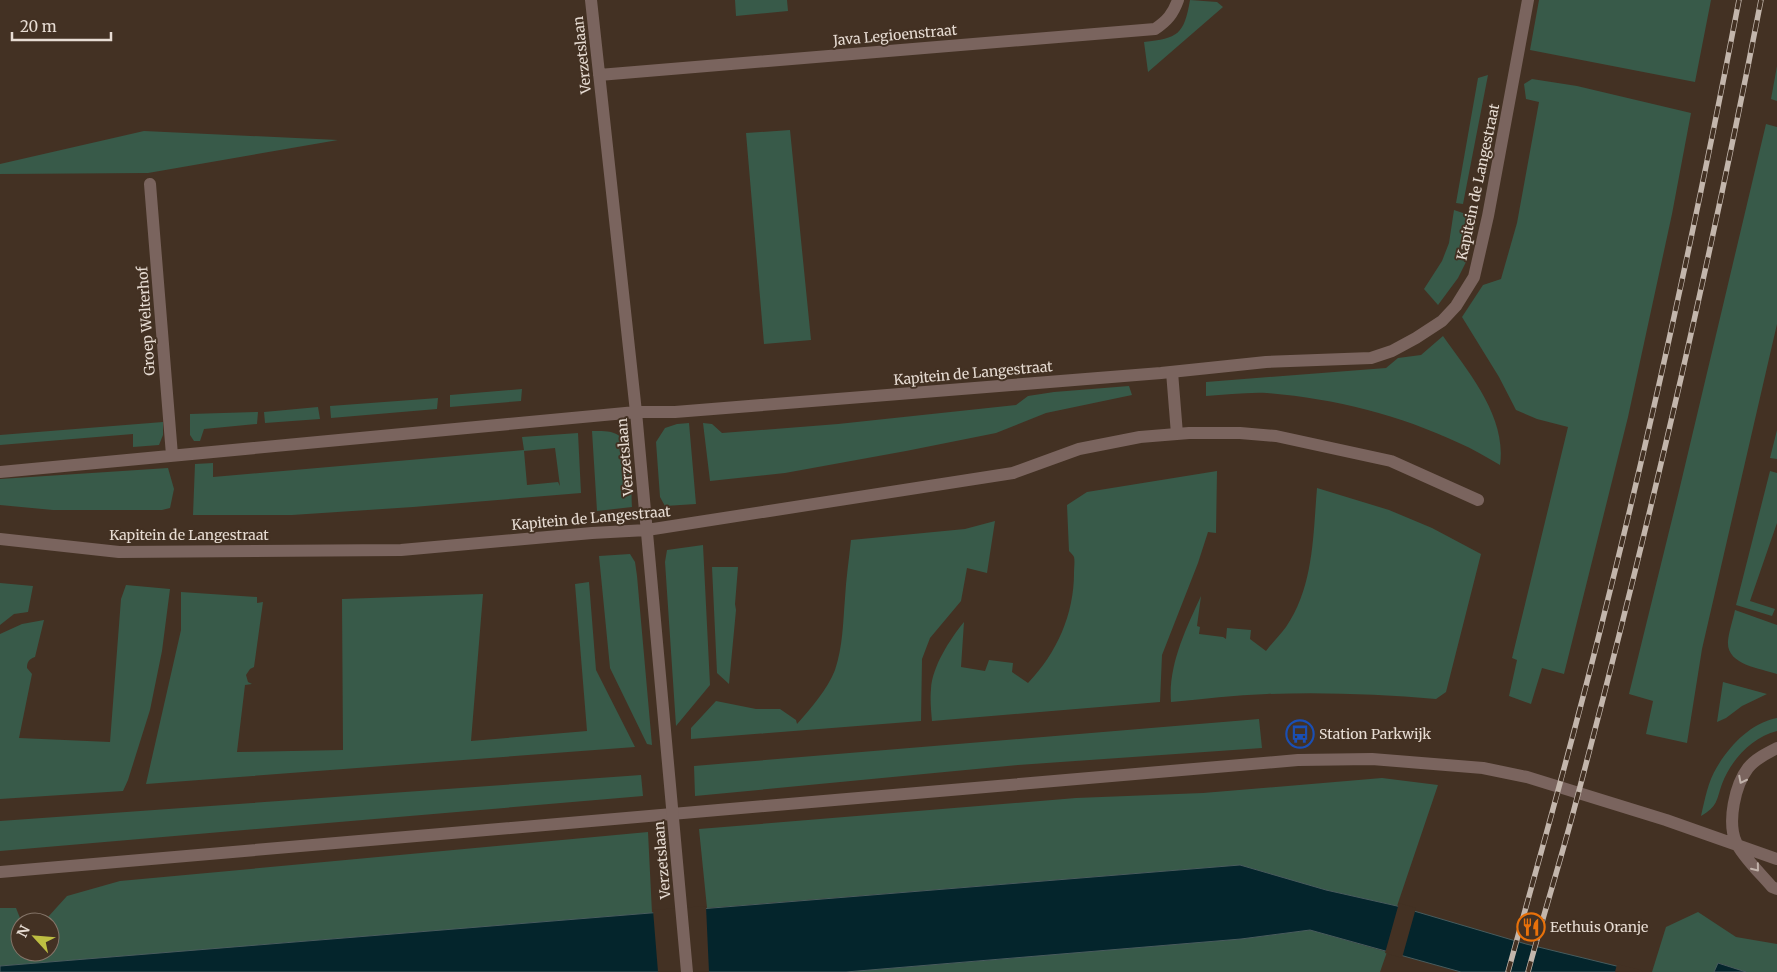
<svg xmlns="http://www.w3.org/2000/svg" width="1777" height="972" viewBox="0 0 1777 972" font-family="Merriweather,serif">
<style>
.green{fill:#385a49;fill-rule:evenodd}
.water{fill:#04252c;stroke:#485c5e}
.pier{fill:#433123}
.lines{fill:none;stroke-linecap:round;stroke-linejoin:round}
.service{stroke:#7a645e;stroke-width:12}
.minor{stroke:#7a645e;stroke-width:12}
.rail-casing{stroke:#c3b6ac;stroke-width:5.5}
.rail{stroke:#433123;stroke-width:4;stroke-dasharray:11;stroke-linecap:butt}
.oneway{stroke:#c1b2aa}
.labels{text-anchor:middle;stroke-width:4;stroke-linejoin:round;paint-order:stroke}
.street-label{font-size:14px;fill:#e7dcd3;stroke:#433123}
.poi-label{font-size:14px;fill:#e7dcd3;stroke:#433123;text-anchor:start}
</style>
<rect width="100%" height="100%" fill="#433123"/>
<path class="green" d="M735 0H787L788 11 736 16Z
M1190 0 1217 2 1223 7 1148 72 1144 42C1178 38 1184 35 1190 0Z
M1539 0H1711L1695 82 1530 50Z
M1777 66V101L1771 99Z
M1488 75 1463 204 1456 203 1478 78Z
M1532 79 1577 86 1691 113 1672 214 1628 417 1564 674 1542 668 1531 704 1509 696 1517 660 1512 658 1568 427 1537 419 1516 410 1499 377 1462 317 1483 285 1501 279 1517 223 1539 102 1526 99 1524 84Z
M1766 124 1777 127V324L1702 649 1687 743 1646 734 1653 701 1629 694 1679 491Z
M790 130 811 340 764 344 746 133Z
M144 131 338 140 148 173 0 174V164Z
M1454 210 1469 215 1476 224 1467 260 1458 278 1438 305 1424 289 1442 261 1449 243Z
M1443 336C1469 373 1507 417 1500 465 1486 457 1473 449 1459 443 1400 415 1332 398 1267 393 1247 392 1226 395 1206 396V382L1386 368 1398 358 1421 355Z
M1129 386 1132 395 1046 413 996 433 906 451 785 473 710 481 703 423 712 424 722 433 838 424 1016 405 1028 396 1054 392Z
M522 389 521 401 450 407V395Z
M438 398 437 409 331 418 330 406Z
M318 407 320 419 265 423 264 412Z
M258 412 257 424 204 429 200 441H194L190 435V414Z
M163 422V435L159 445 133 447V434L0 445V435Z
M689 423 696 504 665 506 660 497 656 442 665 428 677 424Z
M1777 430V459L1770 458Z
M592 431C602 431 614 430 622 438 633 448 631 492 632 507L597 511Z
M578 433 581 493 413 507 292 515H193L195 464 213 463V477L524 450 522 437ZM555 448 560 486 558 482 527 485 524 451Z
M168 468 174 489 170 508 162 510H53L0 505V479Z
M1217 471 1216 533 1208 532 1198 563 1162 655 1160 702 932 721C931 710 930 699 931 689 932 667 950 639 964 622L961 667 985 671 989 660 1013 663 1012 672 1028 683C1057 653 1074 614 1074 573 1074 568 1075 561 1074 557 1073 555 1071 553 1069 551L1067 505 1087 492Z
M1770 471 1777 473V523L1750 601 1775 609 1772 616 1736 605Z
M1317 488 1389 510 1432 528 1481 554 1446 692 1436 699C1380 694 1323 692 1267 694 1235 695 1203 699 1171 702 1168 665 1186 629 1201 596L1197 626 1200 627 1199 634 1223 637 1226 639 1227 628 1251 630 1250 639 1266 651C1272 643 1280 635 1286 627 1314 586 1313 535 1317 488Z
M995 521 987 573 967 568 961 601 930 638 922 659 921 721 691 739V728L716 701 756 709H780L796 720 797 724C811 708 827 690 835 670 843 646 843 622 845 598 846 579 849 559 851 540L965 529Z
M703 545 710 685 676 726 665 562 667 550Z
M630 554 635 562 637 576 652 745 647 744 610 668 599 556Z
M712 567H738L735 604 736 610 729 684 717 673Z
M589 582 596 670 635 747 146 784 181 630V592L257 597V603L263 602 254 667 250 669 246 675 248 682 252 684 245 685 237 752 343 750 342 599 483 594 471 741 587 731 575 584Z
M0 583 33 586 28 612 14 614 0 625Z
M126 585 170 589 162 651 150 710 128 780 123 791 0 799V634L22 624 44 620 35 657C29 659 27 662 27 668L32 674 19 738 110 742 121 599Z
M1735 610 1777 625V674C1760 668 1726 665 1728 641 1729 631 1733 620 1735 610Z
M1723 682 1767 694 1742 706 1726 718 1717 722Z
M1777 718V731C1752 737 1731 760 1722 784 1716 801 1718 806 1701 816 1705 799 1708 781 1717 767 1730 745 1751 723 1777 718Z
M1259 719 1262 748 1018 765 695 796 694 766Z
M641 775 643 796 0 851V821Z
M1382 778 1438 785 1397 906 1326 890 1240 865 707 908 699 829 1076 798 1203 793Z
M648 832 652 913 0 966V908H16L20 918 48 917 67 896 120 881ZM20 922H50V952H20Z
M1698 912 1736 937 1777 944V972H1746L1719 963 1714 972H1652L1666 927Z
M1310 930 1387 952 1380 972H846L1241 939Z"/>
<path class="water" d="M1240 865 1326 890 1397 906 1526 944 1641 972H1461L1310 930 1241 939 846 972H0V966Z
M1718 963 1746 972H1714Z"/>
<path class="pier" d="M1399 903 1416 908 1402 958 1385 953Z
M706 906 709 972H658L653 910Z
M1617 964 1641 970 1643 972H1615Z"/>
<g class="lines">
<path class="service" d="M1777 748C1767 753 1755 759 1748 768 1735 785 1727 822 1736 842 1741 855 1762 875 1772 887L1777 889
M0 872 1298 760 1372 759 1483 768 1527 777 1666 820 1777 859"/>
<path class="minor" d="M591 0 636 412 687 972
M599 75 1155 29C1167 21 1173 14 1178 0
M150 184 172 455
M1172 372 1177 434
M0 472 636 412H675L1161 373 1266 362 1371 358 1392 351 1416 338 1442 321 1456 306 1474 277 1488 216 1528 0
M0 539 119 552 401 550 592 533 647 530 1013 473 1079 449 1140 437 1189 433H1240L1276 436 1391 461 1478 500"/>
<g class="rail-casing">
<path id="rail" d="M1508 972C1540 856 1573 740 1602 623 1654 417 1699 209 1739 0
M1528 972C1542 920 1558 869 1572 817 1644 547 1708 274 1761 0"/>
</g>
<use href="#rail" class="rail"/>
</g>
<defs><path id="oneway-chevron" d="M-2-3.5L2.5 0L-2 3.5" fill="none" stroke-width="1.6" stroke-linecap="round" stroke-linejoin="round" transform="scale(1.25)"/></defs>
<g class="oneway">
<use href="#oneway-chevron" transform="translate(1742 780) rotate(117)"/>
<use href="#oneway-chevron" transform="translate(1756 868) rotate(51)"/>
</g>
<defs>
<g id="bus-ring" transform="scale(1.4375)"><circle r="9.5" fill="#433123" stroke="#1a4fb4" stroke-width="1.5"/><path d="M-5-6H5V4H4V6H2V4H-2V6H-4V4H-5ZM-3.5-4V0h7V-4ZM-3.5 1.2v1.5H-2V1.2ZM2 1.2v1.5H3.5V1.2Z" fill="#1a4fb4"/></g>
<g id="restaurant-ring" transform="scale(1.4375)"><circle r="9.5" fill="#433123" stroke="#e8710a" stroke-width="1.5"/><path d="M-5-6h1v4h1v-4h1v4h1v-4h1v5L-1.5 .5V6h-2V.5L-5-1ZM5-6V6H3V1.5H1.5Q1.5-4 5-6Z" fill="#e8710a"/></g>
</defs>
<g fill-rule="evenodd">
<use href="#bus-ring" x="1300" y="734"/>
<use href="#restaurant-ring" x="1531" y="927"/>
</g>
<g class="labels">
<g class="street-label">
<text transform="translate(895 35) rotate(-5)" y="5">Java Legioenstraat</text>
<text transform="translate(582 55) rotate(-96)" y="5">Verzetslaan</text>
<text transform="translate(1478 182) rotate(-78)" y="5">Kapitein de Langestraat</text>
<text transform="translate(146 321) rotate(-94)" y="5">Groep Welterhof</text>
<text transform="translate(973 373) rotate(-5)" y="5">Kapitein de Langestraat</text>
<text transform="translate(625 457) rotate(-95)" y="5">Verzetslaan</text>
<text transform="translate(591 518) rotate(-5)" y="5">Kapitein de Langestraat</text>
<text x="189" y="540">Kapitein de Langestraat</text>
<text transform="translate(662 860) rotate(-95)" y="5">Verzetslaan</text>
</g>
<g class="poi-label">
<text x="1319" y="739">Station Parkwijk</text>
<text x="1550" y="932">Eethuis Oranje</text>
</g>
</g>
<g transform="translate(35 937) rotate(296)"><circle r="24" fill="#433123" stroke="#857569"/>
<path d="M0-4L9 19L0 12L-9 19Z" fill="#bebf42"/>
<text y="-8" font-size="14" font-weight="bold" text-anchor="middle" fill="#e7dcd3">N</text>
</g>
<path d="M12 32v8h99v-8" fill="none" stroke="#e7dcd3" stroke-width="2.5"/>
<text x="20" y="32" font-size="15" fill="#e7dcd3" stroke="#433123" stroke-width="4" paint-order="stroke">20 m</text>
</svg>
